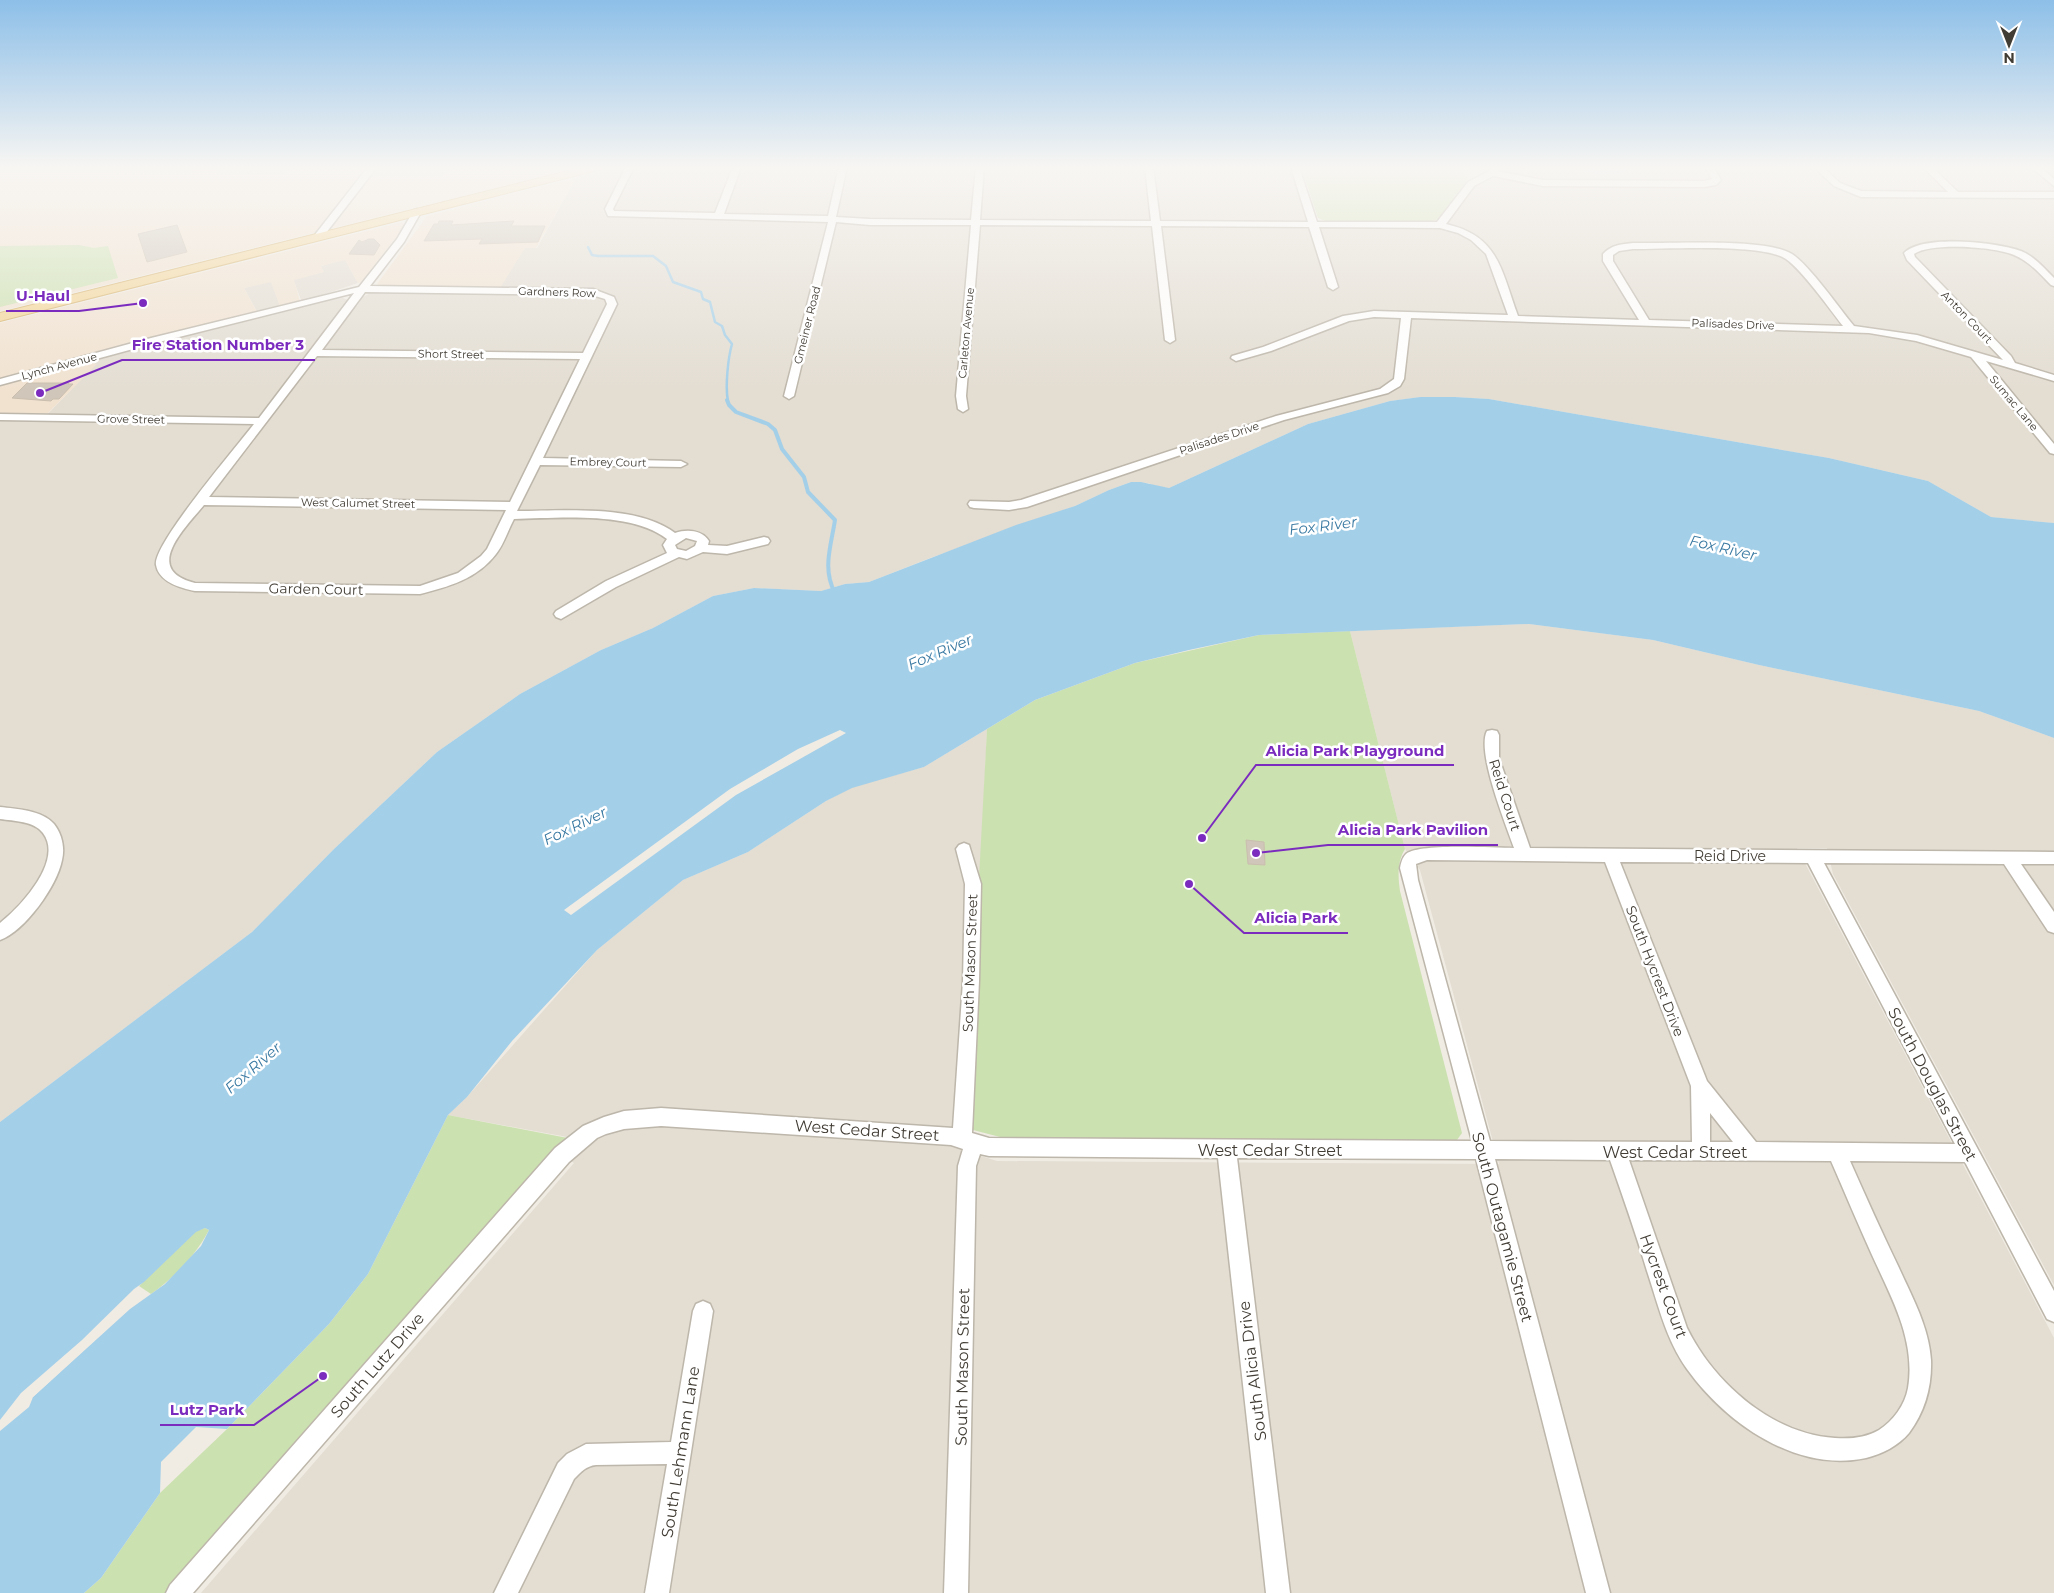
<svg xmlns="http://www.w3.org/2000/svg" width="2054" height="1593" viewBox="0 0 2054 1593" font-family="Montserrat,sans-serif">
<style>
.residential{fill:#e3ddd2}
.commercial{fill:#f1e2d0}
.green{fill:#cce1b0}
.water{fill:#a4cfe8;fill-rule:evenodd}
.pier{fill:#f0ece4}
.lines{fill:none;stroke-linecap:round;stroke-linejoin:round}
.stream-far1{stroke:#a4cfe8;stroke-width:2.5}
.stream{stroke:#a4cfe8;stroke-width:4}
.building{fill:#d0c7ba;stroke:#cabeae}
.minor-casing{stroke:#bdb6aa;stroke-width:3}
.major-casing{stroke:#d7b26a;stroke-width:2}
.minor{fill:#fff;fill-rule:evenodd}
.major{fill:#f4d698;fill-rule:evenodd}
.labels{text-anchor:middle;stroke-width:5;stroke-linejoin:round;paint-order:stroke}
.far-street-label{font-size:11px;fill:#413c34;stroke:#fff}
.street-label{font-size:14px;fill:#413c34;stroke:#fff}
.water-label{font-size:15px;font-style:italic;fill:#3979a2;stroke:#fff}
.near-street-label{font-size:16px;fill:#413c34;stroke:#fff}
.leader{fill:none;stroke:#7b2cbf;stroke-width:2}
.callout-dot{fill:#7b2cbf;stroke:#fff;stroke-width:2}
.callout-label{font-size:15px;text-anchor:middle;font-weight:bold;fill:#7b2cbf;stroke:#fff;stroke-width:5;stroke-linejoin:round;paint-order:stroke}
</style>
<rect width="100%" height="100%" fill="#f0ece4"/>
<path class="residential" d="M0 167H292L286 174 0 173Z
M379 167H449L443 176H372Z
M619 167H1292L1310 226H1424L1443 228 1477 184 1487 179H1508L1512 176 1501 171 1502 167H2054V523L1991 517 1928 481 1829 458 1489 399 1455 397H1420L1390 401 1308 424 1169 488 1155 487 1149 483 1131 482 1109 490 1075 506 930 558 869 582 845 584 821 591 754 588 713 596 653 628 601 650 520 694 437 752 334 849 252 932 0 1122V420L41 421 96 364H92L91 360 260 317 244 288 271 281 282 311 303 305 293 279 323 272 321 266 345 259 358 283 313 298 315 301 343 298 348 300 347 306H357L363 297 370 293 525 248H537L576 178Z
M1529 624 1653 640 1759 665 1979 711 2054 738V1285L1833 874 1827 848H1797L2054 1338V1593H201L574 1163 562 1155 578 1139 448 1115 467 1097 597 950 683 880 748 852 826 801 852 787 924 767 987 729 970 1120 952 1147 997 1161 1499 1164 1420 870 1405 849 1350 631Z"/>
<path class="commercial" d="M292 167H368L361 176H443L449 167H578L0 311V173L285 174Z
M576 178 536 248H525L498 291 381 287 377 284 427 216Z
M402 222 405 226 361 282 358 283 345 260 321 266 324 272 294 280 300 301 280 306 271 282 244 288 257 312 0 379V323Z
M91 360 92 363 97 364 48 413H0V385Z"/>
<path class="green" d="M176 167H281L268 171 172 173Z
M1301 167H1459L1468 179 1438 219 1433 221 1327 222 1318 218Z
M79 245 94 248 108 246 118 278 0 307V246Z
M1350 631 1405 849C1397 862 1398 877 1400 891L1462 1133 1457 1140 1453 1141 1004 1138 973 1130 970 1121 978 897 987 729 1035 700 1135 663 1259 635Z
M448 1115 578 1140 178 1593H84L101 1578 160 1493 227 1429 329 1324 368 1274Z
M205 1228 209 1230C196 1255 174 1278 151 1294L139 1286 196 1231Z"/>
<path class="water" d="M1576 167H1630L1628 171C1612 176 1590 176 1576 167Z
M1420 397H1455L1489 399 1829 458 1928 481 1991 517 2054 523V738L1979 711 1759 665 1653 640 1529 624 1259 635 1189 650 1135 663 1035 700 924 767 852 788 826 801 748 852 683 880 597 950 512 1041 467 1097 448 1115 368 1274 329 1324 227 1429 196 1427 161 1462 160 1493 101 1578 84 1593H0V1431L29 1407 33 1397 130 1309 165 1284 201 1246 209 1230 205 1228 196 1232 144 1282 134 1289 82 1340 21 1393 0 1420V1122L252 932 334 849 437 752 520 694 601 650 653 628 713 596 754 588 821 591 845 584 869 582 1016 525 1075 506 1109 490 1131 482H1141L1169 488 1308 424 1390 401ZM840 730 846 733 736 795 571 915 564 910 730 789 798 749Z"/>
<path class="pier" d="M142 1297 33 1397 31 1396 128 1307Z"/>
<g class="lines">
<path class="stream-far1" d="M588 247 592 255 598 256H653L666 266 673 282 701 292 703 299 710 302 715 322 722 326 725 335 732 344C728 358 725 387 728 401"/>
<path class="stream" d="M727 400 729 405 736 412 768 424 775 430 782 449 804 477 808 492 835 520C831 546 822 569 835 593"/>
</g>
<path class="building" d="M439 221H453L451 225 514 221 511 226H545L538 242 479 244 482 239 424 241 434 224H438Z
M177 225 187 252 147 262 138 234Z
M369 239H374L380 245 374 255 349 254 359 240 362 242Z
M27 383H69L68 384H73L59 399H53L51 401 12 398Z
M1246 840 1264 842 1265 865 1248 864Z"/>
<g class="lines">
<g class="minor-casing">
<path id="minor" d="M368 167H377L322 238H316L314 236Z
M626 167H634L613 209 614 211 715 213 733 167H741L724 214 828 216 839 167H847L836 217 870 219 971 220 976 167H984L980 220 1151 221 1145 167H1153L1160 221 1308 222 1291 167H1299L1317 222H1437L1468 182 1489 171 1492 167H1500L1497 171 1543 180 1704 181 1712 179 1705 167H1713L1721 180 1716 185 1704 187 1543 186 1493 176 1474 186 1446 224C1499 236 1501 270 1518 316L1639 320 1603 261V254C1611 245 1622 244 1633 243 1668 244 1765 237 1792 254 1810 266 1839 308 1854 326L1917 335 2003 360 1907 260 1904 253C1922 234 1998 242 2021 251 2034 256 2044 268 2054 278V286L2051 285C2040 274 2029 261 2014 255 1994 247 1932 242 1914 254L1915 257 2011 356 2015 363 2054 375V381L1986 361 2054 444V454L2050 453 1971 357 1916 341 1869 333 1411 318 1404 379 1400 386 1388 393 1284 420 1027 507 1009 510 974 508 970 507 968 504 970 501 1009 502 1021 500 1276 416 1380 389 1394 379 1401 318 1374 317 1349 321 1271 351 1236 361 1231 358 1232 356 1263 347 1343 316 1374 311 1508 315 1486 254 1471 240 1458 233 1440 228 1319 227 1338 287 1333 290 1328 287 1309 227 1161 226 1175 340 1170 343 1165 340 1152 226 980 225 966 396 968 409 963 412 958 409 956 396 971 225H870L836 222 794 396 789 399 784 396 828 222 608 216 605 209ZM1633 249C1665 249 1763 243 1786 259 1803 271 1829 308 1843 326L1649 320 1613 261V255L1619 251Z
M1814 167H1823L1840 183 1861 191 1948 192 1923 167H1932L1958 192H2054V198L1861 197 1834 186Z
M2031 167H2040L2054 179V186Z
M417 209 421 212 404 242 370 286 593 289 614 297 617 304 543 458 681 461 687 464 681 467 540 465 517 511C563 511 637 504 675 533 687 529 702 530 709 541L708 545 727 546 764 537 768 538 770 541 768 544 727 554 703 552 687 559 679 557 616 587 561 619 556 617 554 614 556 611 606 581 667 553 663 545 667 539C631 511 558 518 514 519 508 530 504 544 496 554 477 579 448 587 420 594L195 591C180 588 159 582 156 565 152 545 238 445 254 424L0 420V414L259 418 354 293 159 342 0 385V379L151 338 359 287 397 239 414 210ZM365 292 592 295 605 299 607 304 583 353 322 350ZM317 356 580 359 510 502 209 497ZM204 505 506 510 487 549 481 556 458 573 420 586 195 583C142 570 184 529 204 505ZM686 538 697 541 695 546 686 551 677 549 675 545Z
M1492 730 1497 731 1499 735V758L1530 848 2054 852V864H2021L2054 912V933L2048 931 2004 864 1824 863 2054 1291V1322L2047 1319 1965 1162 1850 1161C1866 1197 1882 1233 1899 1268 1912 1297 1929 1327 1931 1360 1932 1386 1925 1412 1909 1433 1898 1446 1882 1454 1866 1458 1796 1473 1726 1423 1687 1369 1666 1340 1658 1304 1647 1271 1636 1234 1623 1197 1610 1160L1495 1159 1610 1593H1586L1476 1159 1237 1158 1290 1593H1266L1218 1158 989 1156 980 1154 976 1166 968 1593H944L958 1166 963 1149 951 1145 661 1126 624 1129 606 1134 597 1138 569 1162 193 1593H166L170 1585 555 1148 583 1126 604 1117 624 1111 661 1108 953 1128 963 981 965 884 956 849 959 845 964 843 969 845 981 884 979 981 972 1133 989 1138 1472 1141 1400 868C1401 863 1402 858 1406 854 1420 843 1493 848 1514 848 1506 825 1476 751 1487 731ZM1427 860 1605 862 1691 1086 1692 1142 1490 1141 1418 880 1416 864ZM1620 862 1808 863 1955 1144 1756 1142 1707 1081ZM1710 1113 1733 1142H1710ZM1629 1160 1831 1161C1845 1193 1858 1224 1872 1255 1891 1297 1916 1340 1908 1388 1905 1405 1893 1421 1879 1430 1865 1438 1851 1439 1835 1438 1772 1434 1714 1383 1687 1328Z
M0 807C17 809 42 810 54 824 62 834 65 848 62 860 57 886 25 931 0 940V923C20 907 64 861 43 833 34 821 14 821 0 819Z
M703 1301 710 1304 713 1311 669 1593H645L667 1464 596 1465C586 1466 581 1472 574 1479L518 1593H494L558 1463 567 1454 586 1444 671 1442 693 1311 696 1304Z"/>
</g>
<g class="major-casing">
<path id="major" d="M584 167H603L602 169 0 321V313Z"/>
</g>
<use href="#minor" class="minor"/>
<use href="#major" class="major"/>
</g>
<linearGradient id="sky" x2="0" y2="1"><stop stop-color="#8dbfe8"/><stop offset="0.43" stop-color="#f8f6f3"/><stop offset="1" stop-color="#f8f6f3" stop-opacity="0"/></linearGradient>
<rect width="2054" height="390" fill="url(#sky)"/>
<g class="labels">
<g class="far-street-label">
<text transform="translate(557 292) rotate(2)" y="4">Gardners Row</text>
<text transform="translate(1967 317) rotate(46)" y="4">Anton Court</text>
<text transform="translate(1733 324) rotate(2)" y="4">Palisades Drive</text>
<text transform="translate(807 325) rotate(-76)" y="4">Gmeiner Road</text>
<text transform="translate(966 333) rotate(-85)" y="4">Carleton Avenue</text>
<text transform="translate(451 354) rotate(1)" y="4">Short Street</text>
<text transform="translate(59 366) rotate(-15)" y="4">Lynch Avenue</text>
<text transform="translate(2014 403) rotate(50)" y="4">Sumac Lane</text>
<text transform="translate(131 419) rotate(1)" y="4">Grove Street</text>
<text transform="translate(1219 438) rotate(-18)" y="4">Palisades Drive</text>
<text transform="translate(608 462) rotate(1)" y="4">Embrey Court</text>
<text transform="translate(358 503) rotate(1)" y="4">West Calumet Street</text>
</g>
<g class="street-label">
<text transform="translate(316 589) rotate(1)" y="5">Garden Court</text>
<text transform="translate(1505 795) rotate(72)" y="5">Reid Court</text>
<text x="1730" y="861">Reid Drive</text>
<text transform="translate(970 963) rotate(-88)" y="5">South Mason Street</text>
<text transform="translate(1655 971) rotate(69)" y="5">South Hycrest Drive</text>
</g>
<g class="water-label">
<text transform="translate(1323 526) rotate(-7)" y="5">Fox River</text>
<text transform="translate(1723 548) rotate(13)" y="5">Fox River</text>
<text transform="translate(940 652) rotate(-23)" y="5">Fox River</text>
<text transform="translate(575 826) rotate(-26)" y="5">Fox River</text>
<text transform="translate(253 1068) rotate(-41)" y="5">Fox River</text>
</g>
<g class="near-street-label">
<text transform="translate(1933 1084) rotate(62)" y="6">South Douglas Street</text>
<text transform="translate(867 1130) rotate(4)" y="6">West Cedar Street</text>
<text x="1270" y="1156">West Cedar Street</text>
<text x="1675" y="1158">West Cedar Street</text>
<text transform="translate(1503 1227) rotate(75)" y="6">South Outagamie Street</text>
<text transform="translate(1664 1286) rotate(70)" y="6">Hycrest Court</text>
<text transform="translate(377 1365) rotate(-49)" y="6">South Lutz Drive</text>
<text transform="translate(962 1367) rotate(-89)" y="6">South Mason Street</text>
<text transform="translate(1252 1371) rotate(-97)" y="6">South Alicia Drive</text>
<text transform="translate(680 1452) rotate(-81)" y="6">South Lehmann Lane</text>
</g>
</g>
<path class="leader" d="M143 303L79 311H6M40 393L122 360H315M1202 838L1256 765H1454M1256 853L1328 845H1498M1189 884L1244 933H1348M323 1376L254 1425H160"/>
<g class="callout-dot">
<circle cx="143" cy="303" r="5"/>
<circle cx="40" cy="393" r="5"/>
<circle cx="1202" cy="838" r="5"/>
<circle cx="1256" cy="853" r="5"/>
<circle cx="1189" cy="884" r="5"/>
<circle cx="323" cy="1376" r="5"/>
</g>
<g class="callout-label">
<text x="43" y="301">U-Haul</text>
<text x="218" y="350">Fire Station Number 3</text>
<text x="1355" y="756">Alicia Park Playground</text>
<text x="1413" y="835">Alicia Park Pavilion</text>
<text x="1296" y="923">Alicia Park</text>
<text x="207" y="1415">Lutz Park</text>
</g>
<g transform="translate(2009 45) rotate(180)" stroke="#ffffff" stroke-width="4" paint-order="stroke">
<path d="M0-4L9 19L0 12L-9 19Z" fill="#413c34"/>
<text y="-8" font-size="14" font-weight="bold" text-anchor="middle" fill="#413c34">N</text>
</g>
</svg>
